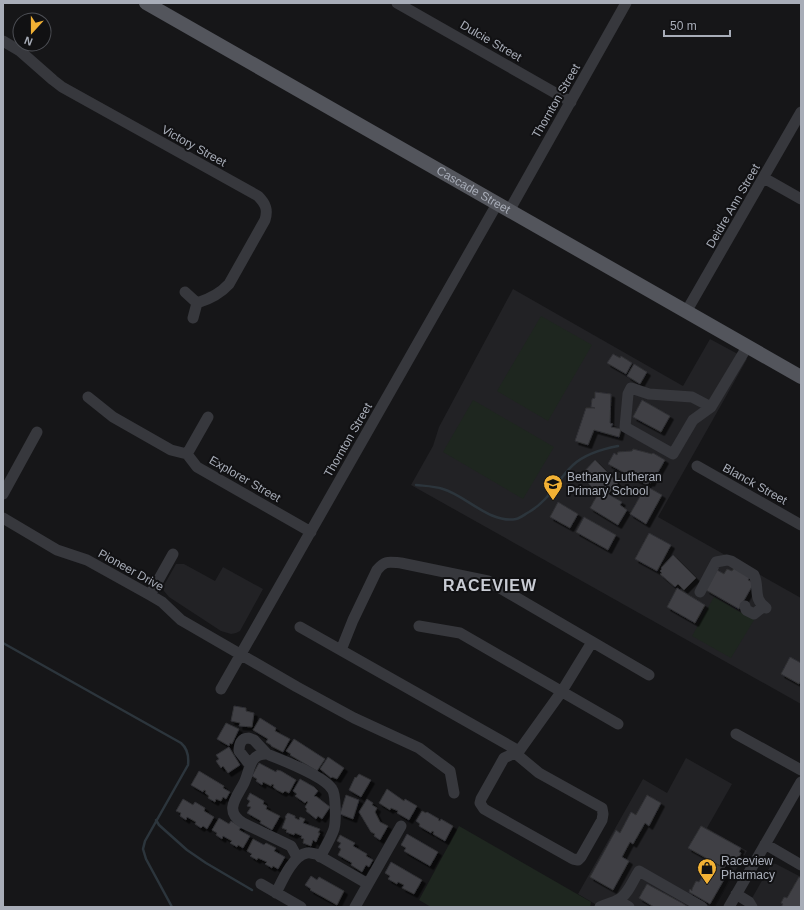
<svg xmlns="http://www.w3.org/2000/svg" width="804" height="910" viewBox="0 0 804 910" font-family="Helvetica,sans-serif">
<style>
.built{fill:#222225}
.green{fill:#1e261f}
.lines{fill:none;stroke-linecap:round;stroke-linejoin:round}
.stream{stroke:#2c353c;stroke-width:2.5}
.building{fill:#404145;stroke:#303034;filter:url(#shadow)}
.minor{stroke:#37383d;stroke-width:11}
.major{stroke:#53555c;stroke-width:14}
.labels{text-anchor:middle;stroke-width:4;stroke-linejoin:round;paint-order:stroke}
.street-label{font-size:12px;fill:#a8adb8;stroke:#111113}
.poi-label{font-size:12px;fill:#a8adb8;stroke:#111113;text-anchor:start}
.district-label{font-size:16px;font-weight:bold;letter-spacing:1px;fill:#c9ccd4;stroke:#111113}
</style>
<defs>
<filter id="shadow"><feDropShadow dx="3.5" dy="3.5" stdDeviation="0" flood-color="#0009"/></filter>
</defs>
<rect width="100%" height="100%" fill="#161618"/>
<path class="built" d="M513 289 683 386 710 339 747 359 658 517 801 598V704L411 485 433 446 439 427Z
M176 564H184L215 581 223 567 263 589 240 631 236 633 231 634 221 631 169 597 164 591 163 587Z
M686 758 732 784 707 828 747 851 714 907H600L578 894 643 779 667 793Z
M772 863 776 864 801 877V907H747Z"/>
<path class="green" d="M541 316 592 345 548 421 497 391Z
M473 400 554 447 523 499 443 452Z
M714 597 754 620 731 658 692 636Z
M459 826 591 902 590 907H431L419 900Z"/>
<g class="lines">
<path class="stream" d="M416 485C425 486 434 486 443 489 465 495 490 524 516 519 521 518 525 514 529 512 551 499 556 481 573 465 585 454 602 449 618 446
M3 643 181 743C188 749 189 756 188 765L145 841 143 849 146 859 172 907
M156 820 159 825 187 850 206 863 252 890"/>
</g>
<path class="building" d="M613 354 620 358 621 356 632 363 626 374 607 363Z
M634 364 647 372 640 384 627 376Z
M595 392 611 394 610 423 613 424 611 427 621 429 619 437 594 430 588 445 575 441 586 408H595L591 407 592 399 595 398Z
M642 400 670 416 661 432 633 417Z
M633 449 652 454 653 453 665 460 657 474 656 473 651 483 649 482 647 485 608 464 614 453 617 455 618 452 632 451Z
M595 460 618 483 608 494 622 502 620 505 627 510 618 525 590 508 598 494 581 475Z
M646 486 662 495 646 524 630 514Z
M558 502 578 514 570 528 550 517Z
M584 517 616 535 608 550 576 532Z
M649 533 671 545 657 571 635 559Z
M673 555 696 578 684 590 678 584 675 587 660 574 662 573 660 571 662 569 661 568Z
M735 567 751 576 748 580 754 583 739 609 706 590 717 570 724 574 727 569 732 571Z
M677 588 705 605 695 623 667 607Z
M790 657 801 663V681L799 684 781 674Z
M234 706 246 708V711L254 713 252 727 239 726 240 723 231 721Z
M260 718 276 728 275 731 290 739 283 752 271 746V745L266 742 268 739 253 730Z
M226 723 239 729 232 744 230 743 229 746 217 739Z
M294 739 325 759 317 771 290 755 291 754 286 751Z
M229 747 240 765 228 773 223 766 221 768 216 761 219 759 216 755Z
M328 757 344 768 337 779 332 777 331 778 320 769Z
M259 763 276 772 277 770 281 771 296 780 289 793 285 791 283 793 277 790 273 787 274 785 272 784 271 786 263 782 262 785 256 781 257 779 252 776Z
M199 771 224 786 223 788 230 792 226 799 223 797 221 801 216 799 215 802 208 798 209 796 205 793 206 791 204 790 203 792 191 785Z
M359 774 371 780 361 797 349 790 355 777 356 778Z
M300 779 314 787 318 791 314 796 317 797 330 807 322 819 318 816 316 819 306 811 307 809 305 807 308 802 307 801 305 803 295 796 297 794 293 791Z
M387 789 404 801 405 799 417 806 409 820 397 813 398 811 391 808 390 810 379 803Z
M250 793 264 801 263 804 267 806 266 809 280 816 272 830 260 823 261 821 247 813 251 807 247 806 250 801 247 799Z
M346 795 359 800 353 819 340 814Z
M647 795 661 803 649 826 645 823 633 844 630 842 622 857 629 861 613 890 590 877 616 830 620 833 631 812 636 815Z
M183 799 193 805 195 802 205 808 204 811 214 817 207 829 203 826 201 828 195 824 196 822 187 817 186 820 180 816 181 813 176 811Z
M367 799 373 803 372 805 377 808 375 812 380 822 388 826 380 840 374 836 375 834 371 832 359 812Z
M422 811 426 813 427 812 439 819 438 820 440 821 441 819 453 826 445 841 433 834 434 832 432 831 431 833 419 826 420 824 416 821Z
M288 813 295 816V818L299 820 300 817 305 819 303 823 320 829 318 833H320L316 842 313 840 311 846 303 843 304 839 301 838 302 836 295 833 294 835 286 832 287 830 282 828 286 818 285 817 287 814Z
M219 818 229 824 231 821 241 827 239 830 250 836 243 848 238 845 237 847 230 843 232 841 223 836 222 839 216 835 217 833 212 830Z
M701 826 741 848 739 852 741 853 736 863 729 860 724 868 688 848Z
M407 834 438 852 430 866 404 851 406 848 401 845Z
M340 835 355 843 353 846 367 854 366 856 373 860 369 867 366 865 362 872 351 865 352 863 338 855 341 849 338 847 341 843 337 841Z
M253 839 264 845 266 843 276 848 274 851 285 857 278 869 273 866 272 868 265 864 267 862 258 858 257 860 250 856 252 854 247 851Z
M711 861 729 871 710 904 689 892 690 889 692 891V889L696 881 699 882 705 872 703 870 706 865 708 866Z
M391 862 422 880 414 894 402 888 404 885 398 882 397 884 388 879 390 876 385 873Z
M311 876 317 880 319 877 344 891 337 905 310 890 311 889 305 885Z
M799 877 801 878V907H781L783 904 781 903 784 897 787 898Z
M647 884 682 903 688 907H654L639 898Z"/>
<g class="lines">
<path class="minor" d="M397 3 571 102
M3 41 20 51 53 80 62 87 258 196C266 204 268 210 265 220L229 284C220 294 210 299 197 303
M764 178 801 199
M509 211 626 3
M185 292 197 303 193 318
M686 312 801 112
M88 397 113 417 171 450 187 454 197 467 311 532
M711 407 692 397 649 394 631 388 628 394 625 427 673 454 693 420 711 407 747 347
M187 454 208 417
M697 466 801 525
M3 494 37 432
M3 518 57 550 87 560 150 595 162 602 181 620 297 687 354 718 419 748 450 771 454 793
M700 592 716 562 727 560 731 561 754 575C760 588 752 598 766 608
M150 595 173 554
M745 606 746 610 754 614 764 606
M419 626 460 633 618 724
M300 627 519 751
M341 650 353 620 377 570C385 560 389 562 401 563L488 581 649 675
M221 689 497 204
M736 734 801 770
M515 753 539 773 602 808 603 814 602 820 581 857 578 860 573 859 484 809 480 803 481 799 504 758 519 751 562 691 592 642
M250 765 239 751C239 744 241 738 249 738L254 740 267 754
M765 844 801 865
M297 857 291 846 243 823C223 811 237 797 244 783 250 771 249 753 267 754 282 760 324 776 332 789 336 794 336 822 334 829 331 838 325 848 320 857
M261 884 301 907
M368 884 401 826
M276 893C282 881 293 855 307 853 310 852 313 854 316 854L368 884 355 907
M736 894 749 902 752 907
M617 900 629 907
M600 907C606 904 612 903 618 900 628 895 633 880 639 871L702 907
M729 907 801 782"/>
<path class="major" id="s1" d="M146 3 801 377"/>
</g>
<defs>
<g id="school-pin" transform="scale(1)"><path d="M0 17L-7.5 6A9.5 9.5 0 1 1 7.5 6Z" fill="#f2b134" stroke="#111113"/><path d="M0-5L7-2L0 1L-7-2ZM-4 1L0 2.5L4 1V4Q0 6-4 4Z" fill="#111"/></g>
<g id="shop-pin" transform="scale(1)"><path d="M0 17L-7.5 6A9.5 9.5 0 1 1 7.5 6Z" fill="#f2b134" stroke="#111113"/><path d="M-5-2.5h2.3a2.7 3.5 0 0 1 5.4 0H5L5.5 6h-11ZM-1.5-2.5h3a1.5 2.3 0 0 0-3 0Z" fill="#111"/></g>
</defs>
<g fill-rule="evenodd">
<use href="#school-pin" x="553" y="484"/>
<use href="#shop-pin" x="707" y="868"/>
</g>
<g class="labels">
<g class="street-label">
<text transform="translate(491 41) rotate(30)" y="4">Dulcie Street</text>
<text transform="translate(556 101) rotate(-60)" y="4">Thornton Street</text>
<text transform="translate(194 146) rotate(29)" y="4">Victory Street</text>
<text dy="4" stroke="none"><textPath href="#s1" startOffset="377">Cascade Street</textPath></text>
<text transform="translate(733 206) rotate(-60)" y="4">Deidre Ann Street</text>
<text transform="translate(348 440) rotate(-60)" y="4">Thornton Street</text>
<text transform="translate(245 479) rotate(30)" y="4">Explorer Street</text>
<text transform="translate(755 484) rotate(29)" y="4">Blanck Street</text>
<text transform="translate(131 570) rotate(29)" y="4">Pioneer Drive</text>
</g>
<g class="poi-label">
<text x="567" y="481">Bethany Lutheran<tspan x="567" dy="14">Primary School</tspan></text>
<text x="721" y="865">Raceview<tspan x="721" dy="14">Pharmacy</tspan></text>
</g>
<g class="district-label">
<text x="490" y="591">RACEVIEW</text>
</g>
</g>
<rect width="804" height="910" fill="none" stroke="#a8adb8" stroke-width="8"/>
<g transform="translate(32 32) rotate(201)"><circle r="19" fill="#111113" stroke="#4d4f55"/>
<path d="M0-3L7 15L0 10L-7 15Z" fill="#f2b134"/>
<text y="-6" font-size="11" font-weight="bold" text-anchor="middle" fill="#a8adb8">N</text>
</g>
<path d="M664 30v6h66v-6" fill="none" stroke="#a8adb8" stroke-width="2"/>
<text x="670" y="30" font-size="12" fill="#a8adb8" stroke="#111113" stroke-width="3" paint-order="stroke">50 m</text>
</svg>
